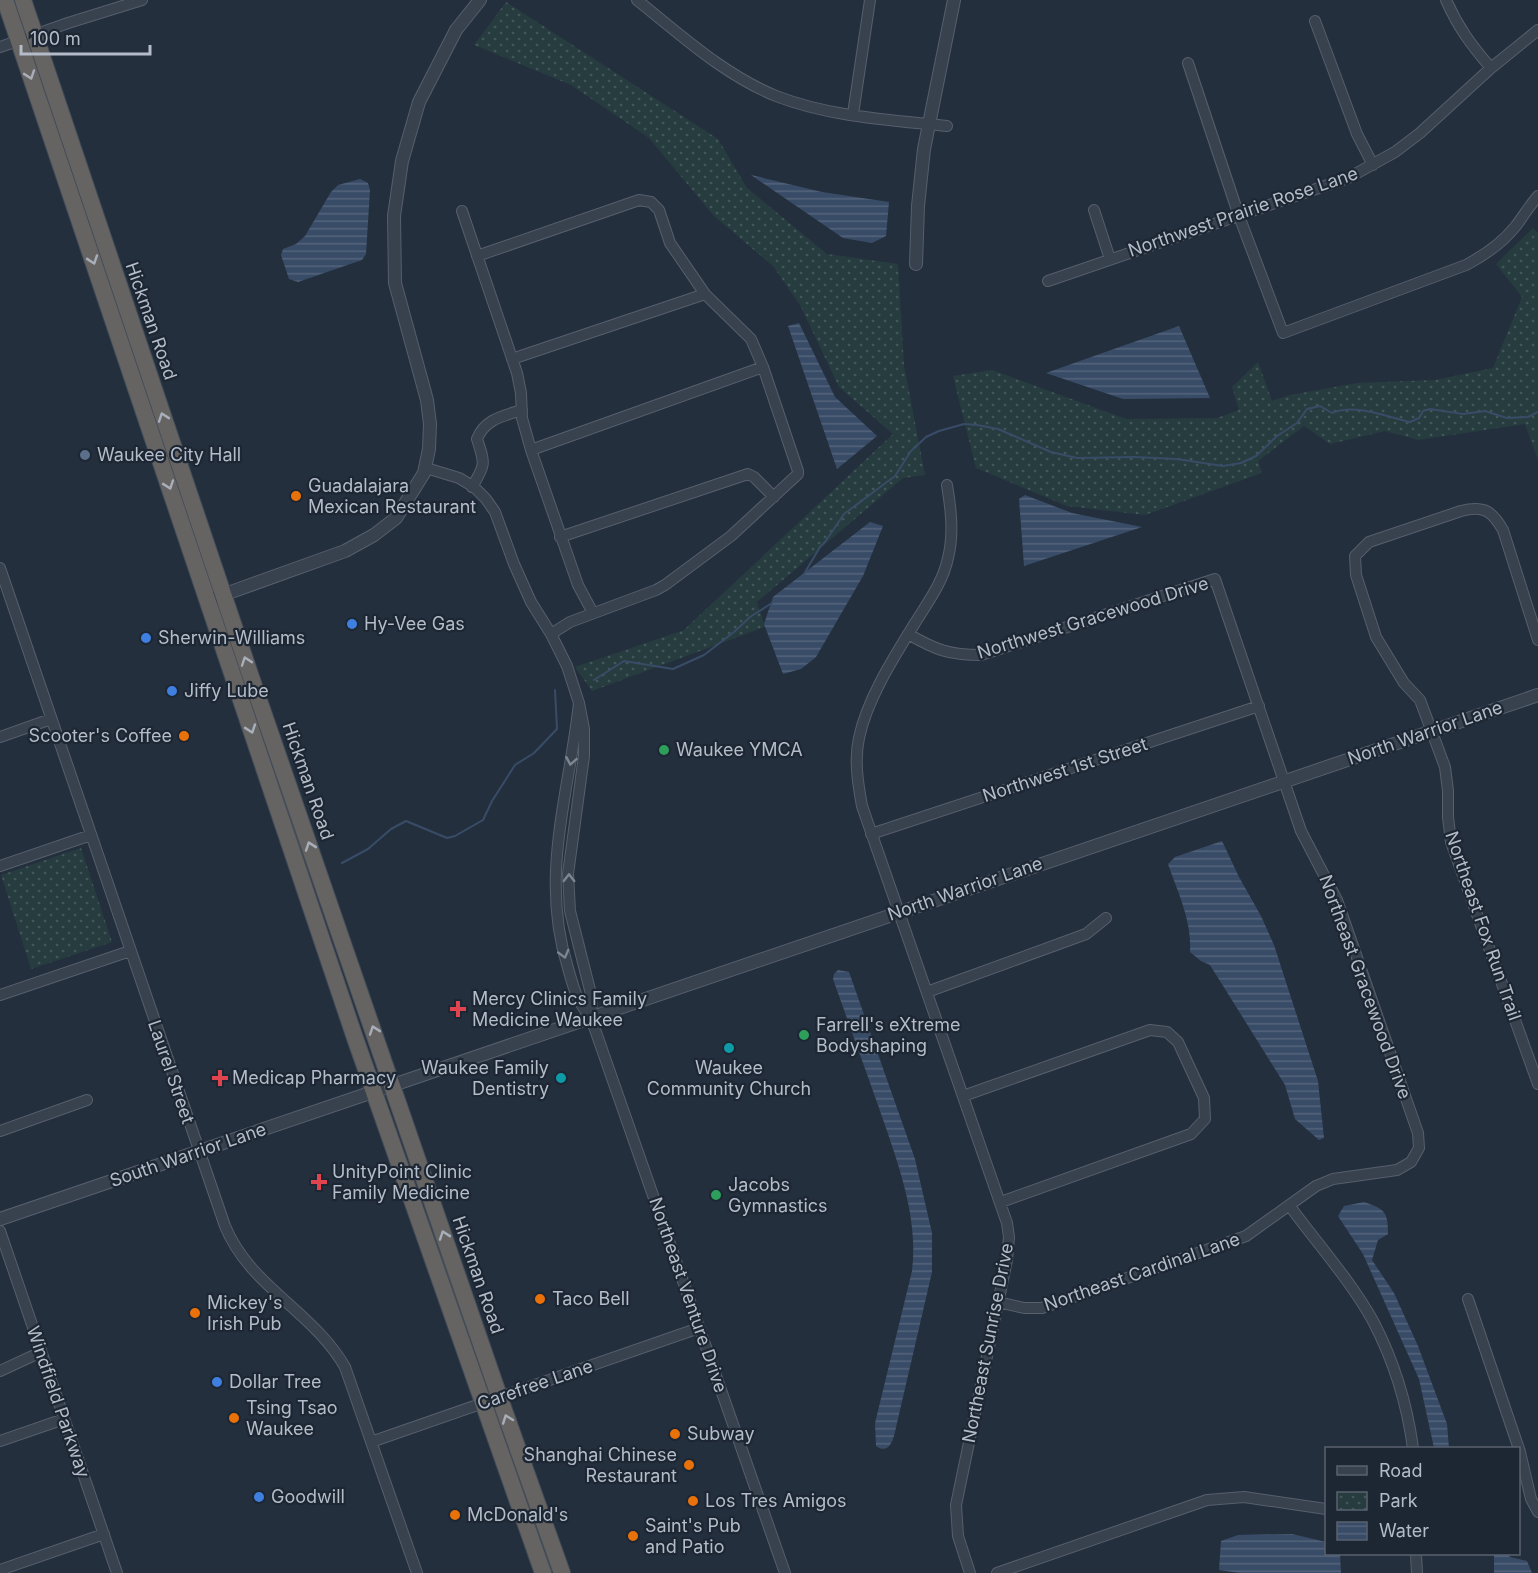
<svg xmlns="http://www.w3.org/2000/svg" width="1538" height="1573" viewBox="0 0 1538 1573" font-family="Inter,sans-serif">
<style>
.park{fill:url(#park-dots)}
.water{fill:url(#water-rules)}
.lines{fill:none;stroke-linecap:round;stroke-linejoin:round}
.stream{stroke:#394c67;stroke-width:2}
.minor-casing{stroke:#565f6c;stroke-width:12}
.tertiary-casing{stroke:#565f6c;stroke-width:14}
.trunk-casing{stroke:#434c59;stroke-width:18}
.minor{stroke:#38414e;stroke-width:10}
.tertiary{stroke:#38414e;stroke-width:12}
.trunk{stroke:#656462;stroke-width:16}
.oneway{stroke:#a8afba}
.oneway2{stroke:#7c8592}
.service-dot{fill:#5c6f8a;stroke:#1d2633;stroke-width:2}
.food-dot{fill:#e8710a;stroke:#1d2633;stroke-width:2}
.shop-dot{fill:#3f7fe0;stroke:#1d2633;stroke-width:2}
.leisure-dot{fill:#2e9e5b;stroke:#1d2633;stroke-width:2}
.health-dot{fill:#e0444e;stroke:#1d2633;stroke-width:2}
.culture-dot{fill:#0f9aa8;stroke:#1d2633;stroke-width:2}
.labels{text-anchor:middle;stroke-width:4.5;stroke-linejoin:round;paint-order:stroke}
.street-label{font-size:18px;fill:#b4bcc9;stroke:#1d2633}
.poi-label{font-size:18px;fill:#b4bcc9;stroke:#1d2633;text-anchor:start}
</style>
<defs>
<pattern id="park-dots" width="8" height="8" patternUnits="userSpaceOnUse" patternTransform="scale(1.5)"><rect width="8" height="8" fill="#263c3f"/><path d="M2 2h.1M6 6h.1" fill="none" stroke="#435659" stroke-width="1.8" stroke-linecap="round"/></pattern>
<pattern id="water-rules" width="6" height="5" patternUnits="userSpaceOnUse" patternTransform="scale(1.5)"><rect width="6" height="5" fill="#394c67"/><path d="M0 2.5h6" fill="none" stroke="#53647b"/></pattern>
</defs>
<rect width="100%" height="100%" fill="#242f3e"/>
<path class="park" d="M506 2 718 139 747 188 827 254 898 264 904 365 925 475 903 478 757 602 765 627 592 691 575 667 684 630 893 434 839 387 800 305 773 266 714 216 649 138 571 85 474 45Z
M1533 228 1538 233V460L1525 424 1418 440 1385 431 1330 444 1304 426 1258 461 1262 473 1145 515 1067 506 976 468 953 376 992 370 1126 419 1217 418 1239 410 1232 387 1258 362 1272 401 1290 395 1357 383 1435 380 1493 368 1522 297 1496 264Z
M81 848 112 942 31 969 1 875Z"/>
<path class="water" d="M751 175 822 192 889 202 886 236 872 243 843 238Z
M360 179 368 183 370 190 366 254 362 260 298 282 289 279 281 255 283 249 296 244 305 236 331 192 338 185Z
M799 323 835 397 877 436 837 469 788 326Z
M1179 326 1210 398 1123 399 1046 373Z
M1025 495 1072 513 1142 527 1024 566 1019 499Z
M870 522 883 526 863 576 816 657 801 669 783 674 764 624 773 597Z
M1222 841 1239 877 1261 916 1274 945 1318 1081 1324 1138 1319 1140 1295 1119 1285 1085 1210 965 1201 961 1190 952C1192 921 1178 893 1168 864L1175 857Z
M838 970 849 972 915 1159 932 1233V1272L894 1436C891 1446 886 1453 876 1446L875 1423 912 1271C919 1215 896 1158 878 1105 863 1063 848 1021 833 979L834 974Z
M1364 1202C1385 1209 1388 1212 1388 1234L1378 1240 1372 1260 1394 1293 1418 1346 1447 1424 1449 1448H1434L1419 1379 1363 1254 1338 1216 1344 1206Z
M1292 1534 1326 1542V1554H1340L1341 1573H1240L1219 1570 1221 1541 1238 1535Z
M1494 1554H1508L1510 1557 1527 1561 1532 1573H1494Z"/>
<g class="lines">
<path class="stream" d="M804 574 820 547 825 542 844 514 895 476 911 451 926 437 939 431 964 424 977 425 998 429 1051 452 1077 458 1134 457 1177 459 1223 466 1241 463 1256 456 1277 436 1297 423 1307 409 1320 406 1332 413C1355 403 1387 417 1410 422L1419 418 1423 411 1430 409 1463 414 1485 411 1507 418 1528 417 1538 412
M594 680 624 661 673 669 704 655 734 632 750 617 772 603
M342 863 368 849 391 829 406 821 447 838 455 836 483 820 492 801 515 765 534 753 557 729 555 690"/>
<g class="minor-casing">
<path id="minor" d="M637 0C681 35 724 75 776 96 830 117 891 120 947 126
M1446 0C1458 27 1471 45 1491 68
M1315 21 1357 134 1373 165
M0 47 68 23 142 0
M1188 63 1239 216 1283 333 1466 265C1485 255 1502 243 1515 227 1523 217 1529 206 1538 196
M853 114 870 0
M1094 210 1110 259
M462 211 517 373 521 393 522 418 531 450 578 585 593 613
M477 256 639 200 651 202 659 210 670 243 705 294 751 339 763 367 798 471V474L731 536 665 585 656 590 570 622 551 634
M1048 281 1348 178 1395 152 1420 133 1491 68 1538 30
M512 359 705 294
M531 450 763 367
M426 468 459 478 474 487 486 499 495 512 514 564 531 602 551 634 567 666 579 703 584 729V756L568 874 570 911 592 998 591 1018
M947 485C951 509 954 534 948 558 943 582 928 602 915 623 894 657 867 699 859 738 854 760 858 784 862 806L1007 1223 1009 1237 1007 1260 956 1505 958 1536 970 1573
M472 487C486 464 485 464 477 439 485 419 503 416 522 410
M560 537 748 474 754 477 774 497
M0 568 225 1226C250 1287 313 1311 345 1367L417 1573
M908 634C936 650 949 655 981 655L1215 579 1301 831 1337 900 1418 1133 1419 1148 1411 1162 1397 1170 1333 1179 1316 1186 1246 1236 1042 1308H1024L998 1302
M1538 640 1503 530C1492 511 1484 505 1461 511L1369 542 1355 556 1356 575 1376 637 1404 683 1420 700 1445 767 1448 791V817L1451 842 1538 1084
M579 703C569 795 539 876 568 968 574 989 576 1000 591 1018L785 1573
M0 737 51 719
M871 834 1259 706
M0 866 91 835
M927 992 1086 934 1106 918
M0 995 130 951
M963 1096 1150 1030 1167 1032 1178 1042 1204 1098 1205 1119 1191 1134 1001 1202
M0 1131 87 1100
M1289 1205C1316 1242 1351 1281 1373 1321 1394 1361 1407 1404 1413 1448
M0 1231 117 1573
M1468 1299 1520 1452 1531 1499 1538 1512
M0 1371 41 1352
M0 1441 64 1419
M371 1442 699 1328
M1416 1554 1417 1573
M0 1570 104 1534
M997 1573 1207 1500 1244 1497 1326 1509"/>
</g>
<g class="tertiary-casing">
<path id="tertiary" d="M916 264 918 206 924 149 954 0
M217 597 345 551 374 535 396 518 424 473 429 449 430 424 427 400 395 283 394 216 402 161 419 102 456 30 480 0
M0 1219 1538 695"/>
</g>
<g class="trunk-casing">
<path id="trunk" d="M5 0 355 1038 543 1573
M23 0 253 683 499 1396 562 1573"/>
</g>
<use href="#minor" class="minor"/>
<use href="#tertiary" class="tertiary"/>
<use href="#trunk" class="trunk"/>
</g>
<defs><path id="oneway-chevron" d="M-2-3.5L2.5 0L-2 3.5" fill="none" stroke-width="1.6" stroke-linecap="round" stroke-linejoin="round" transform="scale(1.5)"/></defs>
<g class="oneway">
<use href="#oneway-chevron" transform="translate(30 75) rotate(71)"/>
<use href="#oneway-chevron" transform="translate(93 260) rotate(71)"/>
<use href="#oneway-chevron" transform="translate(163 417) rotate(-109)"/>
<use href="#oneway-chevron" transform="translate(169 485) rotate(71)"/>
<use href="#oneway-chevron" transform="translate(246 661) rotate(-109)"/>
<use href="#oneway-chevron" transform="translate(251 729) rotate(71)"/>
<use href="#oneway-chevron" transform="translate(310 846) rotate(-109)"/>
<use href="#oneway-chevron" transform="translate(374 1030) rotate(-109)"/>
<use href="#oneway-chevron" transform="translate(444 1235) rotate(-109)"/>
<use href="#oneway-chevron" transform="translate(507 1419) rotate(-110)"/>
</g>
<g class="oneway2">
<use href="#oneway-chevron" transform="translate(571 761) rotate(100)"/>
<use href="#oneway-chevron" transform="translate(569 878) rotate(-90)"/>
<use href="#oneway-chevron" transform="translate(564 954) rotate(75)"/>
</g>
<circle class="service-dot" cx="85" cy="455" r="6"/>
<g class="food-dot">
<circle cx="296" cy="496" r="6"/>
<circle cx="184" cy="736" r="6"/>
<circle cx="540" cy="1299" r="6"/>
<circle cx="195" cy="1313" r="6"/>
<circle cx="234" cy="1418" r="6"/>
<circle cx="675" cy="1434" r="6"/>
<circle cx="689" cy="1465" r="6"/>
<circle cx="693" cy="1501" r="6"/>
<circle cx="455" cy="1515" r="6"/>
<circle cx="633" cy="1536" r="6"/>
</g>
<g class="shop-dot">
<circle cx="352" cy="624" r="6"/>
<circle cx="146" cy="638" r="6"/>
<circle cx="172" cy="691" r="6"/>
<circle cx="217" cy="1382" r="6"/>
<circle cx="259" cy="1497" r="6"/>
</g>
<g class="leisure-dot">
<circle cx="664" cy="750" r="6"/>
<circle cx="804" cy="1035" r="6"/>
<circle cx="716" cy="1195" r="6"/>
</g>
<g class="health-dot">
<path d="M455 1000h6v6h6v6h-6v6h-6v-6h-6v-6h6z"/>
<path d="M217 1069h6v6h6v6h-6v6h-6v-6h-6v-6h6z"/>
<path d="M316 1173h6v6h6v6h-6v6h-6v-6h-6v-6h6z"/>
</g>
<g class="culture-dot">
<circle cx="729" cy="1048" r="6"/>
<circle cx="561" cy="1078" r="6"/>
</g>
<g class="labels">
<g class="street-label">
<text transform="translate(1243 212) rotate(-19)" y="6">Northwest Prairie Rose Lane</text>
<text transform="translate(151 321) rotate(71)" y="6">Hickman Road</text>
<text transform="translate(1093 618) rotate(-17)" y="6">Northwest Gracewood Drive</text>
<text transform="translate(1425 733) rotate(-19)" y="6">North Warrior Lane</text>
<text transform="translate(1065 770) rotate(-18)" y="6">Northwest 1st Street</text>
<text transform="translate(308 781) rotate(71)" y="6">Hickman Road</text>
<text transform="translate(965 889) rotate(-19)" y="6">North Warrior Lane</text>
<text transform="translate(1483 926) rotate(71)" y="6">Northeast Fox Run Trail</text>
<text transform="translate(1365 987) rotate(70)" y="6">Northeast Gracewood Drive</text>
<text transform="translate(171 1072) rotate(71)" y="6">Laurel Street</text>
<text transform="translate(188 1155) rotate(-19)" y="6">South Warrior Lane</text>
<text transform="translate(1142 1272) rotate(-19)" y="6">Northeast Cardinal Lane</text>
<text transform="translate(478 1275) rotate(71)" y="6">Hickman Road</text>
<text transform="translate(688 1295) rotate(71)" y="6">Northeast Venture Drive</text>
<text transform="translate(988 1343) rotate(-79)" y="6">Northeast Sunrise Drive</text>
<text transform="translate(535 1385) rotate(-19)" y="6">Carefree Lane</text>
<text transform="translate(58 1402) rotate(71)" y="6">Windfield Parkway</text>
</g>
<g class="poi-label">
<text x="97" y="461">Waukee City Hall</text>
<text x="308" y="492">Guadalajara<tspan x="308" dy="21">Mexican Restaurant</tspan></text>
<text x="364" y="630">Hy-Vee Gas</text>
<text x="158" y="644">Sherwin-Williams</text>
<text x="184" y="697">Jiffy Lube</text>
<text x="172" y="742" text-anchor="end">Scooter's Coffee</text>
<text x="676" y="756">Waukee YMCA</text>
<text x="472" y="1005">Mercy Clinics Family<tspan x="472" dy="21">Medicine Waukee</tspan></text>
<text x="816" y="1031">Farrell's eXtreme<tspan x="816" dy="21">Bodyshaping</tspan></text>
<text x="549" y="1074" text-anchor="end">Waukee Family<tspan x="549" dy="21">Dentistry</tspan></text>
<text x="729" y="1074" text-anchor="middle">Waukee<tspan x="729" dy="21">Community Church</tspan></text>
<text x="232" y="1084">Medicap Pharmacy</text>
<text x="332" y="1178">UnityPoint Clinic<tspan x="332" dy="21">Family Medicine</tspan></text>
<text x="728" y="1191">Jacobs<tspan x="728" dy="21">Gymnastics</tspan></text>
<text x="552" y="1305">Taco Bell</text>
<text x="207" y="1309">Mickey's<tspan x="207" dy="21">Irish Pub</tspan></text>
<text x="229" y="1388">Dollar Tree</text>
<text x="246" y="1414">Tsing Tsao<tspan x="246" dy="21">Waukee</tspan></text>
<text x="687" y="1440">Subway</text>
<text x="677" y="1461" text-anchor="end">Shanghai Chinese<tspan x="677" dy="21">Restaurant</tspan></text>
<text x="271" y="1503">Goodwill</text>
<text x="705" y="1507">Los Tres Amigos</text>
<text x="467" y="1521">McDonald's</text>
<text x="645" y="1532">Saint's Pub<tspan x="645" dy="21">and Patio</tspan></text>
</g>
</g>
<rect x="1325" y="1447" width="195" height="108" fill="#1d2633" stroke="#59626f" stroke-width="1.5"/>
<rect x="1337" y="1466" width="30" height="9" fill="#38414e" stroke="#59626f" stroke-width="1.5"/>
<text x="1379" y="1477" font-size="18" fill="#b4bcc9">Road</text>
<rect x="1337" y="1492" width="30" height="18" fill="url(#park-dots)" stroke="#59626f" stroke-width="1.5"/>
<text x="1379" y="1507" font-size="18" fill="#b4bcc9">Park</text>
<rect x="1337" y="1522" width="30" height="18" fill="url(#water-rules)" stroke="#59626f" stroke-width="1.5"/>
<text x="1379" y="1537" font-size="18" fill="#b4bcc9">Water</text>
<path d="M21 45v9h129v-9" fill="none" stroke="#b4bcc9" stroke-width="3"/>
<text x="30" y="45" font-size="18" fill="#b4bcc9" stroke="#1d2633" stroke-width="4.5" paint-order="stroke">100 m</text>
</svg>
